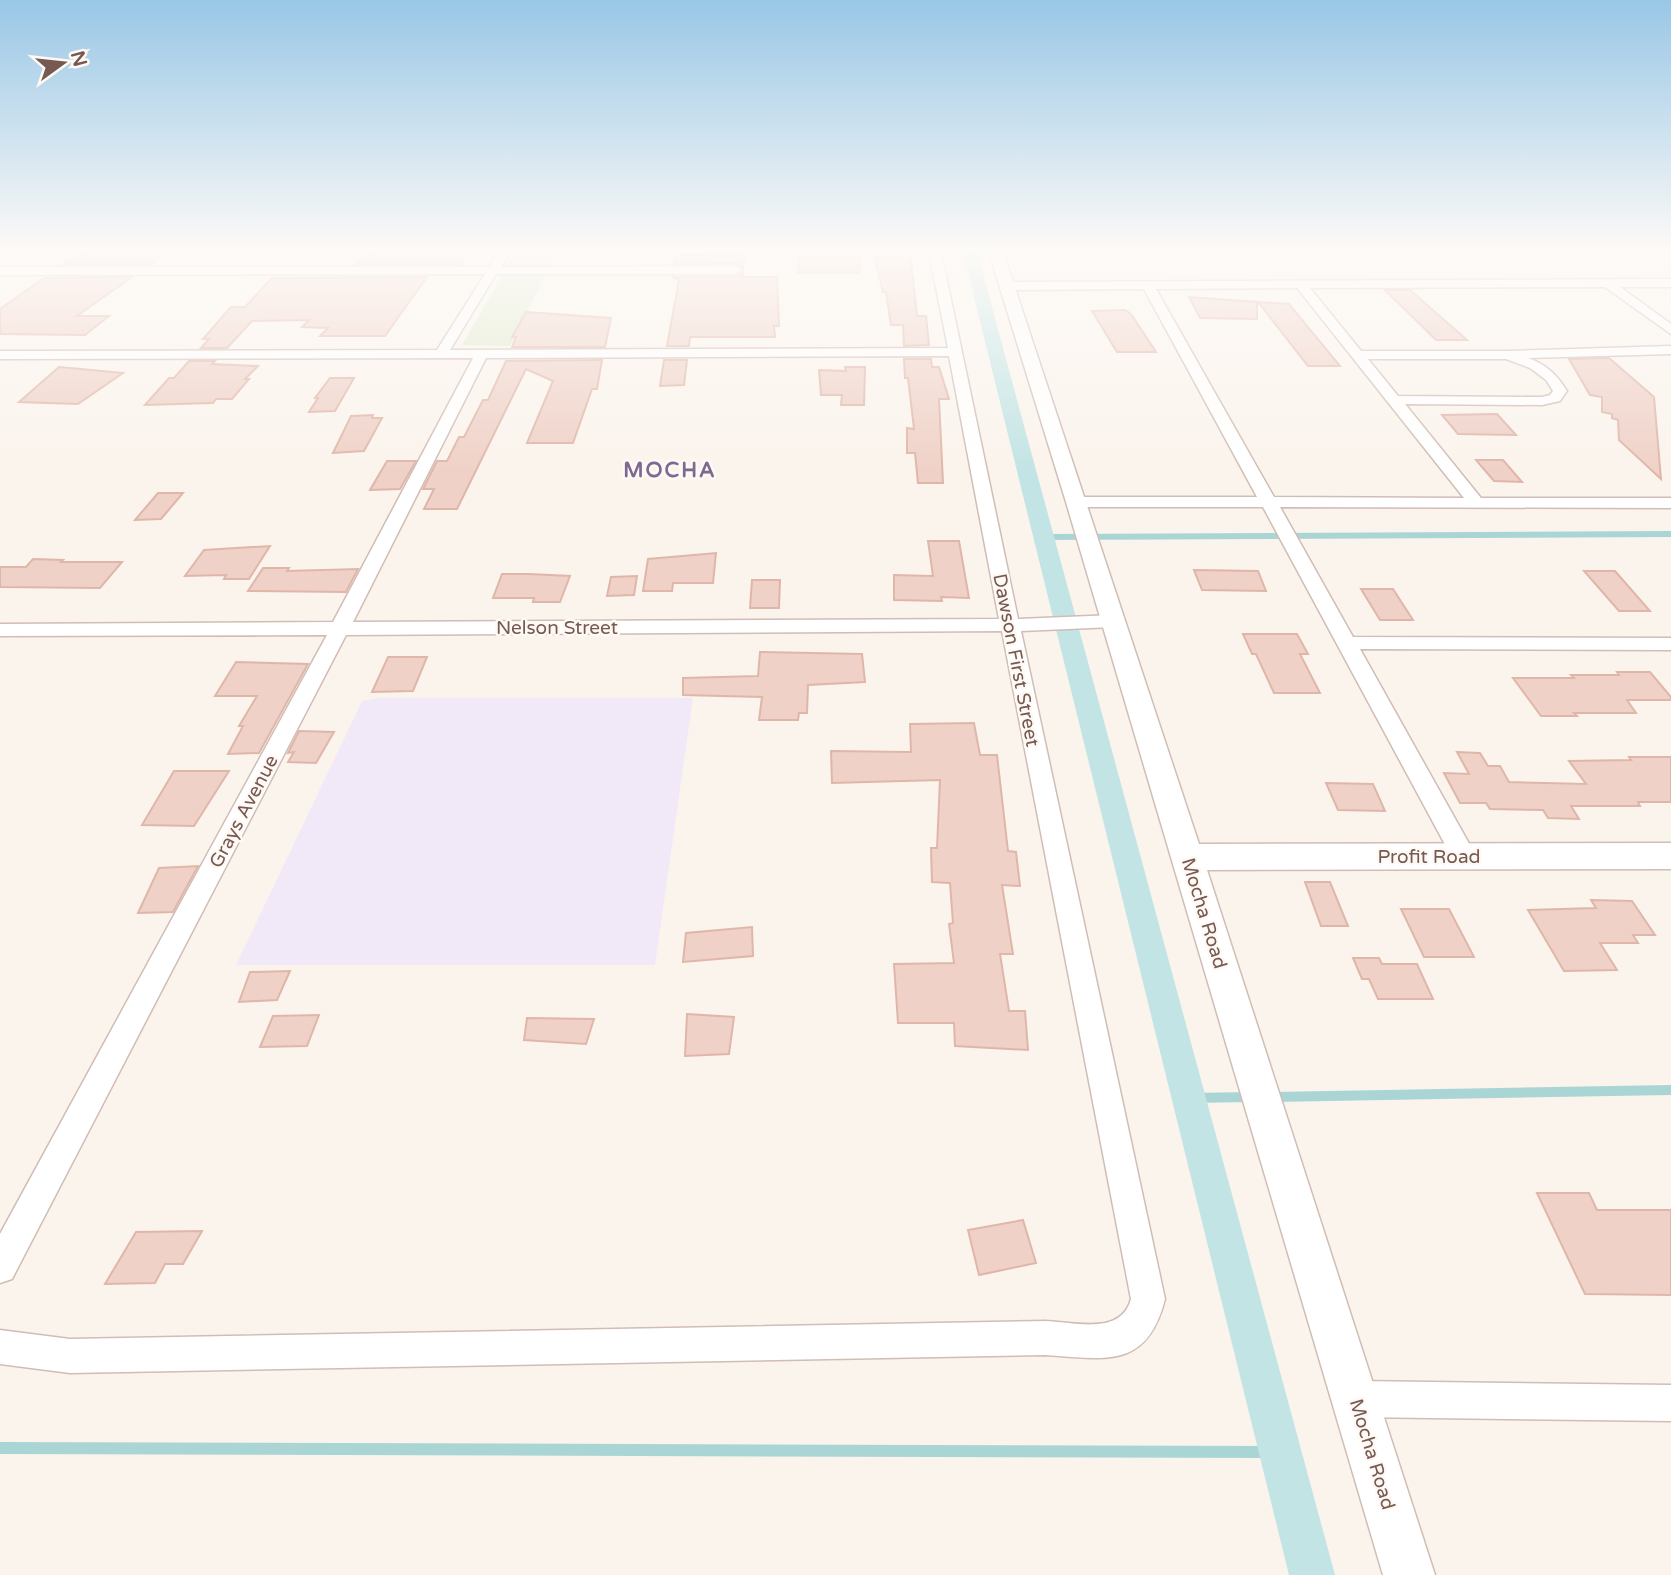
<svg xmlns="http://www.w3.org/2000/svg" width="1671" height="1575" viewBox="0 0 1671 1575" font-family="'Varela Round',sans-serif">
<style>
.education{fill:#f1e9f8}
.green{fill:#dce9cc}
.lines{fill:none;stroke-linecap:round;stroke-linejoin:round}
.stream-far2{stroke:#aad5d5;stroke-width:6}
.stream-far1{stroke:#aad5d5;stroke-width:10}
.stream{stroke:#aad5d5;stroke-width:12}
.canal{fill:#c2e4e4;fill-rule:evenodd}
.building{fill:#efd1c7;stroke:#e0b6a9;stroke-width:2}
.minor-casing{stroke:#d0bdb5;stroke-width:3}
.tertiary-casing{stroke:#d0bdb5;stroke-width:3}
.minor{fill:#fff;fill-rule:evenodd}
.tertiary{fill:#fff;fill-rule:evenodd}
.labels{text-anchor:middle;stroke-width:5;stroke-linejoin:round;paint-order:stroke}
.street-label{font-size:19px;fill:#765951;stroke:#fef9f4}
.far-district-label{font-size:21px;font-weight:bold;letter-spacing:2px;fill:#7e6991;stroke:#fef9f4}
</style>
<rect width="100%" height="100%" fill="#fbf4ed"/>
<path class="education" d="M378 698H693L655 965H236L362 701Z"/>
<path class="green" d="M516 252H557L551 265H508Z
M503 274H546L510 346 462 345Z"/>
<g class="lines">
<path class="stream-far2" d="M1045 537 1671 534"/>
<path class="stream-far1" d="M1272 1097 1671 1090
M1190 1098 1252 1097"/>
<path class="stream" d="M0 1448 1281 1452"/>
<path class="canal" d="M963 252H977L1335 1575H1289Z"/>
</g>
<path class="building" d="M104 252H168L151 264H63L78 254Z
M390 252H469L460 264H357L365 254Z
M799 252H859L860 273H798Z
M873 252H910L917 316H926L929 345 904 346 903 325H891L886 292H883Z
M745 254 743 268 736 263 674 264 676 255Z
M743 273 742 277H777L779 326H774L775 337H690L689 346H667L679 280 672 277H736Z
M132 277 77 316H109L85 335 0 334V309L44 278Z
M427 277 385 336H320L328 328 302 327 309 320 252 321 227 348H201L209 339H203L231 307H245L272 278Z
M1385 290H1410L1467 340H1436Z
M1189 297 1257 302V319L1200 318Z
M1258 302 1289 304 1340 366H1308Z
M1125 310 1131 314 1156 352H1117L1092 311Z
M526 312 611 318 605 347H512L516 337H512Z
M1609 358 1654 397 1661 479 1619 440 1618 420 1612 418V414L1602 412V397L1590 395 1569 359Z
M904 359H931L932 367H939L949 399H939L943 483H918L915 453H907V428L914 429 908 378H905Z
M602 360 597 389H592L573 443H527L553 381 526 369 457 509H424L434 489H423L437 461H447L459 437H464L483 400H488L506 361Z
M664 360H687L684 385 660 386Z
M189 361H215L212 364 258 366 245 379H249L232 399H216L213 403 145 405 169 378H174Z
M59 367 123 373 78 404 19 402Z
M845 367H865L864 405H841L842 395H821L819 370 846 371Z
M330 378H354L335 411 309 412 318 398H315Z
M1497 414 1516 435 1458 434 1442 415Z
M373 415 372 418H382L364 451 333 453 351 416Z
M1476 460H1503L1522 482 1494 481Z
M387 461H416L400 489 370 490Z
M158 493H183L161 519 135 520Z
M928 541H959L969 598 941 597 942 601 894 600V575L933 576Z
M270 546 249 579H224L226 575 185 576 204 550Z
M716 553 713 583H673L672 591H643L648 559Z
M33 559 63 560 61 562H122L100 588 0 587V567H26Z
M263 568H289L287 571 358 569 346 592 248 591Z
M1194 570 1258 571 1266 591 1202 590Z
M1584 571H1615L1650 611H1619Z
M502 574H529L570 576 560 602H533L534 598H493Z
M637 576 634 595 607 596 611 577Z
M752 580H780L779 608H750Z
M1361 589H1393L1413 620H1380Z
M1243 634H1297L1308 654H1300L1320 693H1274L1256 654H1252Z
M760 652 862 654 865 682 808 685 807 713H799L798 720H759L762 697 683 695V678L758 676Z
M388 657H427L413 691 372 692Z
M236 662 308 664 259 753 228 754 243 726H239L257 696H215Z
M1617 672H1650L1671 697V700H1627L1636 713H1574L1577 716H1541L1513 678H1574L1571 675H1619Z
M974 723 980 755H997L1008 851 1016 852 1020 886 1002 885 1013 954H1000L1009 1011H1025L1028 1050 955 1046 954 1023H898L894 964 954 963 949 924 953 923 950 883 932 882 931 848H937L940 780 832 783 831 751 911 752 910 724Z
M299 731 334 732 316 763 288 762 294 752 288 753Z
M1457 752 1480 753 1488 766H1500L1509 782 1586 784 1569 761 1631 760 1629 757H1671V802H1638L1640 806H1571L1579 819 1548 818 1543 810 1490 809 1486 803H1460L1444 773 1469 774Z
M174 771H229L194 826 142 825Z
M1326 783 1373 784 1385 811 1338 810Z
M198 866 173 912 138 913 159 868Z
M1305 882H1330L1348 926H1321Z
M1591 900 1632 901 1655 935H1633L1638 943H1600L1617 970 1564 971 1528 910 1596 908Z
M1401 909H1449L1474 957H1424Z
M752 927 753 956 683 962 686 933Z
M1353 958H1379L1382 964H1417L1433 999H1378L1369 979H1362Z
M290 971 277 1000 239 1002 250 972Z
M687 1014 734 1017 729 1054 685 1056Z
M319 1015 307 1046 260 1047 273 1016Z
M527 1018 594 1019 586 1044 524 1040Z
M1537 1193H1589L1597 1210H1671V1295L1585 1294Z
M1023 1220 1036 1263 979 1275 968 1230Z
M202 1231 183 1264H165L155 1283 105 1284 136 1232Z"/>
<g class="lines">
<g class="minor-casing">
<path id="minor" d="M498 252H510L501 267 736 266 742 270 736 274H496L450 350 948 348 929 252H941L1018 619 1114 615 1121 617 1124 621 1121 625 1114 627 1021 631 1165 1299C1147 1370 1105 1359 1045 1355L70 1373 0 1364V1330L70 1339 1045 1321C1075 1322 1121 1336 1131 1299L1002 631 346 635 12 1279 0 1283V1234L327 635 0 636V624L333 622 473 358 0 359V351L437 350 485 274 0 275V267H489ZM949 356 999 619 353 622 486 358Z
M1671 279V287H1620L1671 324V334L1605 287 1310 288 1361 351H1509L1671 346V354L1528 358C1547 365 1557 375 1567 391L1560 401 1542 405 1405 404 1481 498H1671V508L1280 507 1353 637 1671 638V650L1360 649 1476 856 1473 863 1464 866 1455 863 1263 507H1077L1069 502 1077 497H1257L1144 289 1008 290 1002 286 1008 282ZM1298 288V289L1464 498 1274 497 1156 289ZM1368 359H1506L1530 368 1546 380 1553 391 1550 395 1542 397 1398 396Z
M1356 1381 1671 1385V1421L1356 1417 1343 1412 1338 1399 1343 1386Z"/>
</g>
<g class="tertiary-casing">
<path id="tertiary" d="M989 252H1003L1199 844 1671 843V869L1207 870 1435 1575H1383L1066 502Z"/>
</g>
<use href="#minor" class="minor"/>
<use href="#tertiary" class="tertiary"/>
</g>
<linearGradient id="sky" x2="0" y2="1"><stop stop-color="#99c7e6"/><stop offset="0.53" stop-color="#fdfaf7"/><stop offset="1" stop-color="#fdfaf7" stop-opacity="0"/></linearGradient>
<rect width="1671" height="472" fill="url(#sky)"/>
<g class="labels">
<g class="street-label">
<text x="557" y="634">Nelson Street</text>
<text transform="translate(1017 660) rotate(79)" y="7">Dawson First Street</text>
<text transform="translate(243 811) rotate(-62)" y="7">Grays Avenue</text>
<text x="1429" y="863">Profit Road</text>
<text transform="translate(1205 913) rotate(73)" y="7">Mocha Road</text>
<text transform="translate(1373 1454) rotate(73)" y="7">Mocha Road</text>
</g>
<g class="far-district-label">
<text x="670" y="477">MOCHA</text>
</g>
</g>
<g transform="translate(63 63) rotate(75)" stroke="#fef9f4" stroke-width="5" paint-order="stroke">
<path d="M0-5L12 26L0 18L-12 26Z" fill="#765951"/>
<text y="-10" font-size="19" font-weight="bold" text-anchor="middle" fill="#765951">N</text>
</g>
</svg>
